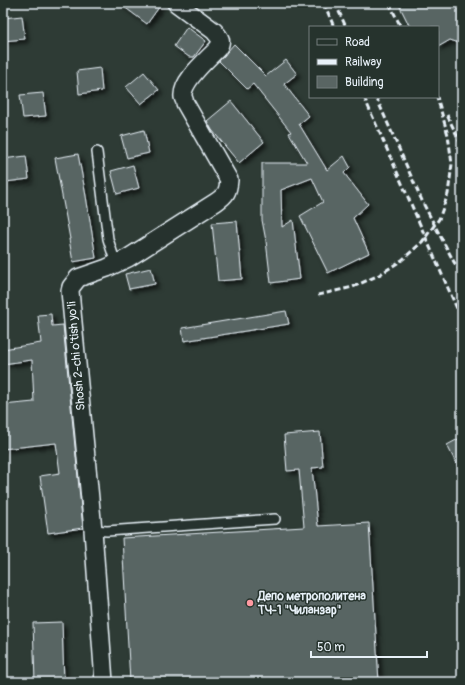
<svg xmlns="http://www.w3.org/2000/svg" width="465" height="685" viewBox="0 0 465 685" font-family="Pangolin,sans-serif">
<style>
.building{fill:#596563;stroke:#e8f1f8;filter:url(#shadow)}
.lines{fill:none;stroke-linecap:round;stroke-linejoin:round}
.service-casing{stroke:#e8f1f8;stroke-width:12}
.minor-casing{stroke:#e8f1f8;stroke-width:20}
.service{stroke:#26332d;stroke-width:9}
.minor{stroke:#26332d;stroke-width:17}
.rail{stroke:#e8f1f8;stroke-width:3;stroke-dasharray:6 3;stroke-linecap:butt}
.poi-dot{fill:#ff9aa2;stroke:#26332d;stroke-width:1.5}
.labels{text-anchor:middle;stroke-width:3;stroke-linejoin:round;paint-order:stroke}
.street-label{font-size:12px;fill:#e8f1f8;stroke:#26332d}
.poi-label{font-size:12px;font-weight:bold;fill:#e8f1f8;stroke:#26332d;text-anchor:start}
</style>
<defs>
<filter id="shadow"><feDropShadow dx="3.5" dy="3.5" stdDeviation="2" flood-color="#0009"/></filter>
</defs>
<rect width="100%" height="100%" fill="#2e3b35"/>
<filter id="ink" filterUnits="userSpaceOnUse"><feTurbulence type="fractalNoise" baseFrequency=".025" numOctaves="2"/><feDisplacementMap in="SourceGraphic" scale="8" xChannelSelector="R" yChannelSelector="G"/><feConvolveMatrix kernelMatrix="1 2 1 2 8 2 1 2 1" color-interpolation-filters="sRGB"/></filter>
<g filter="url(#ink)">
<path class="building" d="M119 3H162L147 24Z
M398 3H462V44L450 40 438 47V27H410Z
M22 16 25 39 3 41V18Z
M187 27 206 41 194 57H189L174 46Z
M234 44 266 76 286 60 297 74 284 84 309 116 299 124 327 170 344 156 350 167 344 173 368 204 353 218 369 253 328 273 300 216 323 202 312 178 281 190 282 227 293 220 300 279 271 283 266 241 262 220V163H307L289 133 291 132 253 84 247 89 219 61Z
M100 68 102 91 79 94 77 71Z
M144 72 159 90 141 104 126 87Z
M43 93 46 116 23 118 20 95Z
M231 101 264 142 239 163 212 130 207 121Z
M144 130 149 153 127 158 121 136Z
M78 154 86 196 96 258 73 262 69 239H70L55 158Z
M26 156 29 179 6 182 3 159Z
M133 165 139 188 117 194 111 171Z
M237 221 242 279 218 281 212 223Z
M151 268 155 284 129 289 125 274Z
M286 311 289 324 184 341 182 328Z
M51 314 52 326 63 325 83 528 48 533 40 476 60 473 56 443 3 449V405L34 402 32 360 3 364V349L41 343 38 315Z
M320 432 323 467 312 468 318 526 369 523 379 682H130L122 538 304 527 299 470 287 471 284 435Z
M462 437V475L447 445Z
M62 622 64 682H35L33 623Z"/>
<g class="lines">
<g class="service-casing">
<path id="service" d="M97 152 108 239 116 264
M93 530 107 531 275 519"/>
</g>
<g class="minor-casing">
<path id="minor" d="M104 682 93 530 70 291 71 287 78 278 107 268 128 258 216 202C226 195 228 192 229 180L185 103C185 102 183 97 183 97 181 81 208 59 218 48 223 40 220 38 214 31L176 3"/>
</g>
<use href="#service" class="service"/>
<use href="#minor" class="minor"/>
<path class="rail" d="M324 3 334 27
M335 3 346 27
M389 3 401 27
M364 97 462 320
M376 97 423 203 454 262 462 273
M447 115 462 146
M318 295 353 287 379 275 402 260 422 242 439 219 448 194 452 164 448 135 437 97"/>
</g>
</g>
<circle class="poi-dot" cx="250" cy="603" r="4"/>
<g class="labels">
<g class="street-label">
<text transform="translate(76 356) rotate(-95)" y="4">Shosh 2-chi o'tish yo'li</text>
</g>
<g class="poi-label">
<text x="258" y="600">Депо метрополитена<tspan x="258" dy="14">ТЧ-1 "Чиланзар"</tspan></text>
</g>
</g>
<rect width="465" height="685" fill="none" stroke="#26332d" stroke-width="16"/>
<rect x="8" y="8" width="449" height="669" fill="none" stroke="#e8f1f8" stroke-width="1.5" filter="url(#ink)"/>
<rect x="309" y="26" width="130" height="72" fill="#26332d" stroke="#747f7e"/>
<rect x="317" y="39" width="20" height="6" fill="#26332d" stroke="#747f7e"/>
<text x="345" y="46" font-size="12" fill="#e8f1f8">Road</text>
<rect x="317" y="59" width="20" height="6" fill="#e8f1f8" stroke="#747f7e"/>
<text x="345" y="66" font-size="12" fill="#e8f1f8">Railway</text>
<rect x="317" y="76" width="20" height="12" fill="#596563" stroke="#747f7e"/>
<text x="345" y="86" font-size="12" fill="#e8f1f8">Building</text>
<path d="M311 651v6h116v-6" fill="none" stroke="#e8f1f8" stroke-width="2"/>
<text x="317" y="651" font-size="12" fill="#e8f1f8" stroke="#26332d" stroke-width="3" paint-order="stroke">50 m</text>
</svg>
